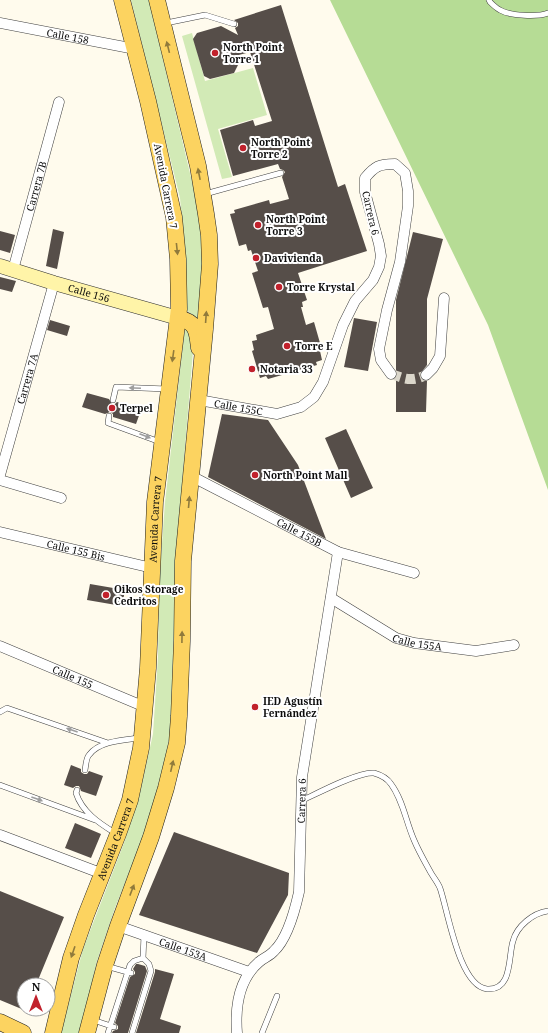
<svg xmlns="http://www.w3.org/2000/svg" width="548" height="1033" viewBox="0 0 548 1033" font-family="'Noto Serif',serif">
<style>
.green{fill:#d2eab6}
.forest{fill:#b6dc95}
.building{fill:#564e49}
.lines{fill:none;stroke-linecap:round;stroke-linejoin:round}
.street-tunnel{stroke:#dbd7cb;stroke-width:10;stroke-dasharray:10 5;stroke-linecap:butt}
.lane-casing{stroke:#404040;stroke-width:6}
.street-casing{stroke:#404040;stroke-width:11}
.secondary-casing{stroke:#2f2f2f;stroke-width:15}
.primary-casing{stroke:#1e1e1e;stroke-width:17}
.lane{stroke:#fff;stroke-width:5}
.street{stroke:#fff;stroke-width:10}
.secondary{stroke:#fff4a8;stroke-width:14}
.primary{stroke:#fcd360;stroke-width:16}
.oneway{fill:#907a3b}
.oneway2{fill:#9e9e9e}
.poi-dot{fill:#c1212c;stroke:#fff;stroke-width:1.5}
.labels{text-anchor:middle;stroke-width:4;stroke-linejoin:round;paint-order:stroke}
.street-label{font-size:10px;fill:#0d0d0d;stroke:#fff}
.poi-label{font-size:10px;font-weight:bold;fill:#0d0d0d;stroke:#fff;text-anchor:start}
</style>
<rect width="100%" height="100%" fill="#fffbed"/>
<path class="green" d="M131 0H149L198 207 203 256 201 323 194 316 186 310V262L180 198Z
M192 33 205 81 253 68 267 115 218 129 232 177 222 179 182 36Z
M185 327 194 339 178 533 170 736 158 793 144 835 115 908 97 961 80 1033H61L83 949 124 843 140 792 153 734 158 657 159 586 165 502Z"/>
<path class="forest" d="M330 0H548V490L488 325Z"/>
<path class="building" d="M281 5 338 187 345 184 367 251 298 273 307 300 302 302 303 307H301L306 325 314 322 322 350 320 351 322 360 316 362 317 365 268 379 266 376 260 378 252 351 254 350 252 341 257 340 256 335 274 329 268 307 263 308 252 273 258 271 251 250 248 251 246 244 239 246 230 214 235 213 234 210 269 200 270 204 289 199 282 177 285 172 283 170 280 169 278 164 233 176 220 130 253 120 255 126 272 121 250 52 235 56 238 65 234 73 210 79 204 76 193 39 197 33 221 26 238 35 235 28 238 26V23L234 20Z
M53 229 64 232 57 269 46 266Z
M0 231 15 235 10 253 0 250Z
M413 232 443 239 427 299V365L420 374 421 379 427 381 426 412H396V378L397 374 396 370V300Z
M0 277 16 281 12 292 0 289Z
M354 318 377 322 368 371 344 367Z
M50 320 70 326 67 336 47 330Z
M87 393 109 399 112 404H115L117 402 141 410 136 424 113 417V414L110 412 105 414 82 407Z
M222 414 268 420 298 465 326 539 208 477Z
M346 429 373 488 351 498 325 438Z
M90 584 125 590 122 606 87 600Z
M71 765 81 769V772L84 774H87L89 771 103 776 96 796 81 791 79 786H76L73 788 64 785Z
M75 823 101 834 91 858 65 848Z
M174 832 289 873 288 895 257 953 139 915Z
M0 891 64 917 36 985H24V1010L0 1000Z
M136 964H138L145 966 147 971 128 1033H112L113 1031 118 1029V1026L115 1023 130 977 135 974V972L133 969Z
M155 969 174 974 160 1019 181 1026 179 1033H136L155 972Z"/>
<g class="lines">
<path class="street-tunnel" d="M391 374C406 379 411 382 426 375"/>
<g class="lane-casing">
<path id="lane" d="M489 0 490 2C493 5 496 8 500 10 510 16 538 17 548 13
M166 23 205 15 234 24
M205 194 281 173
M113 400 116 387 167 389
M109 416 108 423 160 442
M0 712 7 708 108 743
M85 770C86 765 86 758 89 755 99 741 124 740 139 738
M0 785 95 820
M77 790 76 793C82 812 99 823 115 833
M301 801C316 794 359 771 374 773 381 775 387 778 391 784 403 800 406 822 414 840 419 852 425 862 431 873 434 878 438 883 440 888 448 911 459 986 487 989 513 991 508 956 513 941 517 926 533 913 548 911
M106 966 131 973
M93 1020 114 1027
M108 1033 130 965 134 961 143 958
M132 1033 151 971 149 964 143 958 144 935
M262 1033 277 996"/>
</g>
<g class="street-casing">
<g id="street">
<path id="s1" d="M0 23 135 49"/>
<path id="s2" d="M13 270 59 102"/>
<path d="M426 375 433 368 440 356 444 298"/>
<path id="s3" d="M199 400 277 414 301 407 314 397 323 382 343 325 355 301 373 280 379 267 381 256 379 244 365 192V178C375 166 379 164 395 164L405 173 408 191V206L400 262 387 310 379 349 381 360 391 374"/>
<path id="s4" d="M0 475 54 283"/>
<path id="s5" d="M191 476 338 552 414 573"/>
<path d="M0 480 61 498"/>
<path id="s6" d="M0 532 152 568"/>
<path id="s7" d="M331 598 396 638 414 643 476 651 514 645"/>
<path id="s8" d="M0 646 145 707"/>
<path d="M0 835 103 874"/>
<path id="s9" d="M118 926 249 972"/>
<path id="s10" d="M237 1033C235 1007 238 980 259 962 263 958 270 956 274 951 288 938 295 910 299 892L302 777 338 552"/>
</g>
</g>
<g class="secondary-casing">
<g id="secondary">
<path id="s11" d="M0 266 54 283 178 318"/>
</g>
</g>
<g class="primary-casing">
<g id="primary">
<path d="M178 318C197 322 197 331 199 348"/>
<path d="M0 1022 23 1033"/>
<path id="s12" d="M53 1033 71 958 86 915 118 834 130 800 141 748 148 668 155 502 179 309 178 259 174 217 148 101 122 0"/>
<path d="M87 1033 105 965 118 926 151 837 166 788 177 743 179 716 182 641 183 561 205 329 210 264 209 235 206 214 198 166 157 0"/>
</g>
</g>
<use href="#lane" class="lane"/>
<use href="#street" class="street"/>
<use href="#secondary" class="secondary"/>
<use href="#primary" class="primary"/>
</g>
<defs><path id="oneway-solid" d="M-6-.8H1V-3.2L6.5 0L1 3.2V.8H-6Z"/></defs>
<g class="oneway">
<use href="#oneway-solid" transform="translate(168 47) rotate(-104)"/>
<use href="#oneway-solid" transform="translate(199 174) rotate(-101)"/>
<use href="#oneway-solid" transform="translate(177 249) rotate(84)"/>
<use href="#oneway-solid" transform="translate(206 317) rotate(-86)"/>
<use href="#oneway-solid" transform="translate(173 356) rotate(98)"/>
<use href="#oneway-solid" transform="translate(189 502) rotate(-85)"/>
<use href="#oneway-solid" transform="translate(182 637) rotate(-89)"/>
<use href="#oneway-solid" transform="translate(172 766) rotate(-77)"/>
<use href="#oneway-solid" transform="translate(132 890) rotate(-69)"/>
<use href="#oneway-solid" transform="translate(73 952) rotate(109)"/>
</g>
<g class="oneway2">
<use href="#oneway-solid" transform="translate(135 388) rotate(-177)"/>
<use href="#oneway-solid" transform="translate(145 436) rotate(21)"/>
<use href="#oneway-solid" transform="translate(72 730) rotate(-161)"/>
<use href="#oneway-solid" transform="translate(37 799) rotate(20)"/>
</g>
<g class="poi-dot">
<circle cx="215" cy="53" r="4"/>
<circle cx="243" cy="148" r="4"/>
<circle cx="258" cy="225" r="4"/>
<circle cx="256" cy="258" r="4"/>
<circle cx="279" cy="287" r="4"/>
<circle cx="287" cy="346" r="4"/>
<circle cx="252" cy="369" r="4"/>
<circle cx="112" cy="408" r="4"/>
<circle cx="255" cy="475" r="4"/>
<circle cx="106" cy="595" r="4"/>
<circle cx="255" cy="707" r="4"/>
</g>
<g class="labels">
<g class="street-label">
<text dy="4" stroke="none"><textPath href="#s1" startOffset="69">Calle 158</textPath></text>
<text dy="4" stroke="none"><textPath href="#s2" startOffset="87">Carrera 7B</textPath></text>
<text transform="translate(166 186) rotate(79)" y="4">Avenida Carrera 7</text>
<text transform="translate(371 213) rotate(77)" y="4">Carrera 6</text>
<text dy="4" stroke="none"><textPath href="#s11" startOffset="93">Calle 156</textPath></text>
<text dy="4" stroke="none"><textPath href="#s4" startOffset="100">Carrera 7A</textPath></text>
<text dy="4" stroke="none"><textPath href="#s3" startOffset="40">Calle 155C</textPath></text>
<text dy="4" stroke="none"><textPath href="#s12" startOffset="528">Avenida Carrera 7</textPath></text>
<text dy="4" stroke="none"><textPath href="#s5" startOffset="122">Calle 155B</textPath></text>
<text dy="4" stroke="none"><textPath href="#s6" startOffset="78">Calle 155 Bis</textPath></text>
<text dy="4" stroke="none"><textPath href="#s7" startOffset="98">Calle 155A</textPath></text>
<text dy="4" stroke="none"><textPath href="#s8" startOffset="79">Calle 155</textPath></text>
<text dy="4" stroke="none"><textPath href="#s10" startOffset="252">Carrera 6</textPath></text>
<text dy="4" stroke="none"><textPath href="#s12" startOffset="204">Avenida Carrera 7</textPath></text>
<text dy="4" stroke="none"><textPath href="#s9" startOffset="69">Calle 153A</textPath></text>
</g>
<g class="poi-label">
<text x="223" y="51">North Point<tspan x="223" dy="12">Torre 1</tspan></text>
<text x="251" y="146">North Point<tspan x="251" dy="12">Torre 2</tspan></text>
<text x="266" y="223">North Point<tspan x="266" dy="12">Torre 3</tspan></text>
<text x="264" y="262">Davivienda</text>
<text x="287" y="291">Torre Krystal</text>
<text x="295" y="350">Torre E</text>
<text x="260" y="373">Notaria 33</text>
<text x="120" y="412">Terpel</text>
<text x="263" y="479">North Point Mall</text>
<text x="114" y="593">Oikos Storage<tspan x="114" dy="12">Cedritos</tspan></text>
<text x="263" y="705">IED Agustín<tspan x="263" dy="12">Fernández</tspan></text>
</g>
</g>
<g transform="translate(36 997)"><circle r="19" fill="#ffffff" stroke="#9e9e9e"/>
<path d="M0-3L7 15L0 10L-7 15Z" fill="#c1212c"/>
<text y="-6" font-size="11" font-weight="bold" text-anchor="middle" fill="#0d0d0d">N</text>
</g>
</svg>
